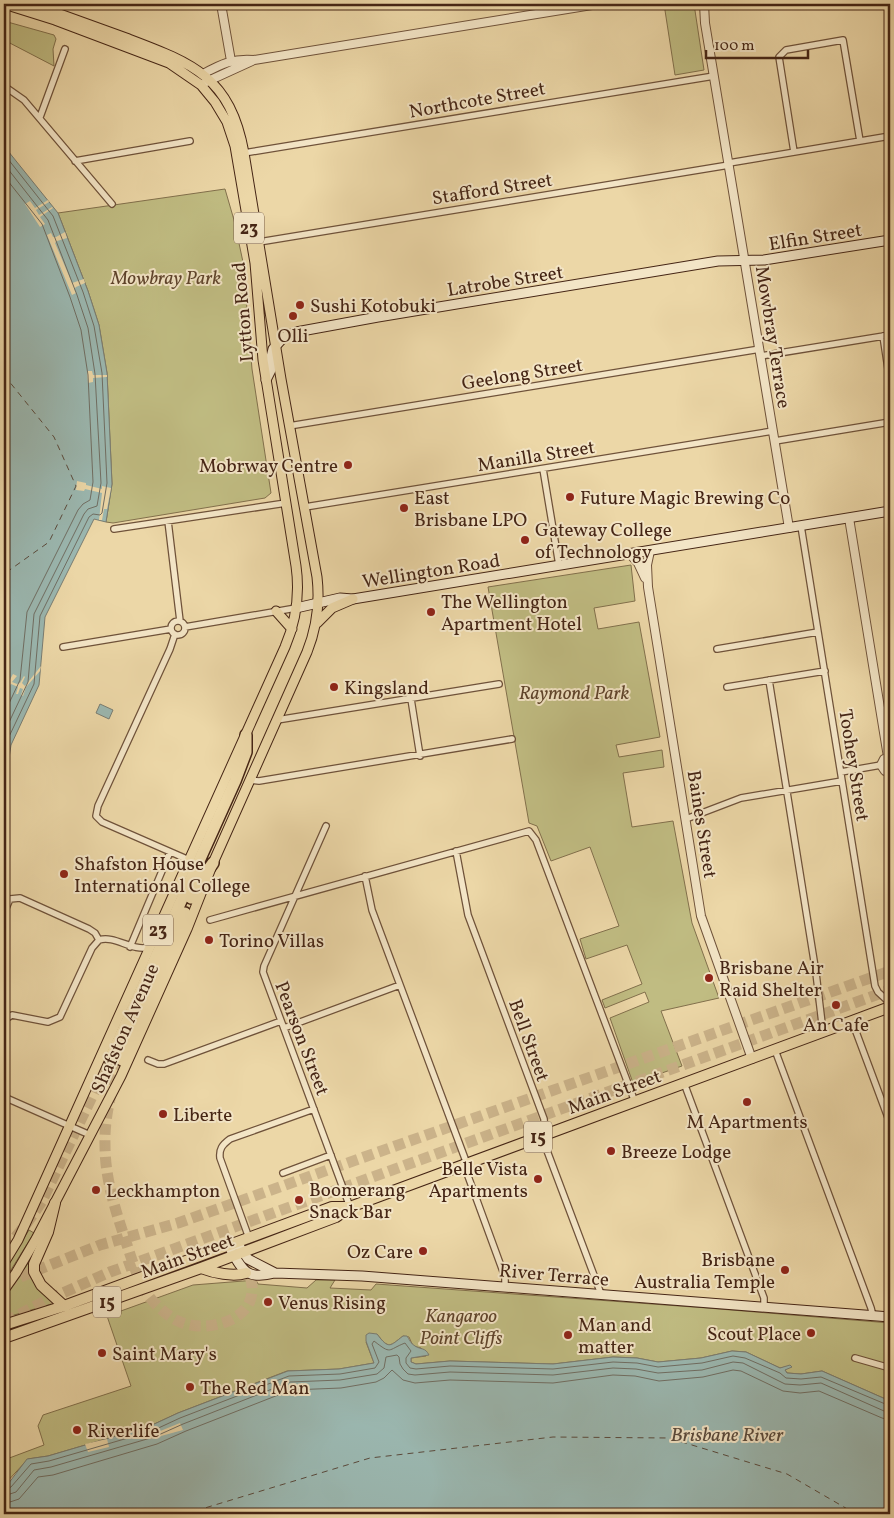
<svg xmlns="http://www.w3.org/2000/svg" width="894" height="1518" viewBox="0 0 894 1518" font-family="Vollkorn,serif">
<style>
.green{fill:#c0bc82;stroke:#82704c}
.water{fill:#9bb8b1;stroke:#797d73}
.pier{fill:#ecd7a7}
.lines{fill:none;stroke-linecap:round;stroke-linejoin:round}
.shore{stroke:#706e63;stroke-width:1}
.ferry{stroke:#5a4a3c;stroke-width:1;stroke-dasharray:6 5;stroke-linecap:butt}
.motorway-tunnel{stroke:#cbb38a;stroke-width:11;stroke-dasharray:11 5.5;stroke-linecap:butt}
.minor-casing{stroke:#6f523a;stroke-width:8}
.tertiary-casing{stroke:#6f523a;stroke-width:10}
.secondary-casing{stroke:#452515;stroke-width:11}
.primary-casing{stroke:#452515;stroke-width:11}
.trunk-casing{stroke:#452515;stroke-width:12}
.motorway-casing{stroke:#452515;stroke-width:14}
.minor{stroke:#f3e5c6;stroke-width:5.5}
.tertiary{stroke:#f3e5c6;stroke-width:8}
.secondary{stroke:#f3e5c6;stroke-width:9}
.primary{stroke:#ecd7a7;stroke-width:9}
.trunk{stroke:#ecd7a7;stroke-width:10}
.motorway{stroke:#ecd7a7;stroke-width:11}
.poi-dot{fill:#8f2418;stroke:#f3e5c6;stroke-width:2}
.labels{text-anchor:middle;stroke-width:4;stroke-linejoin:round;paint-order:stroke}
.shield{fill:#f3e5c6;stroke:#795f4a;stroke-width:1}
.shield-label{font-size:18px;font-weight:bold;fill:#452515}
.street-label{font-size:19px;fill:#452515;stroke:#f3e5c6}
.park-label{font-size:19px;font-style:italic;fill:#5e432b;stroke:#f3e5c6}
.poi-label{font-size:19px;fill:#452515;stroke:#f3e5c6;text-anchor:start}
.water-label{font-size:20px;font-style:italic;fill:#5a4a3c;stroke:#f3e5c6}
</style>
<rect width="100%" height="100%" fill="#ecd7a7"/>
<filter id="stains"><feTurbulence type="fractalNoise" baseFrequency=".004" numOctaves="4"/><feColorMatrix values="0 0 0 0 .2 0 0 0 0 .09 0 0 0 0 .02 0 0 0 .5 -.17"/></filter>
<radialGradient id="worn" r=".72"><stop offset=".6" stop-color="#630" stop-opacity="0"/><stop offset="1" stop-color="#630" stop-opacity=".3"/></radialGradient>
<path class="green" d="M664 4H694L704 70 675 75Z
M4 21 54 35 56 39 53 49 54 66 4 40Z
M225 189 234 220 243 262 252 369 271 493 265 498 113 523 106 522 112 484 107 373 99 325 88 291 58 213Z
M631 565 635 601 594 608 598 629 639 622 660 737 616 745 619 757 662 750 664 767 623 773 632 827 673 821 692 923 719 998 661 1011 682 1066 633 1083 610 1018 649 1002 645 992 605 1008 602 1000 642 984 627 945 586 959 580 939 619 926 590 847 551 861 537 826 529 823 488 587Z
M29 1230 34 1233 4 1281V1270Z
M31 1259 55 1303 4 1318V1298Z
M256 1280 258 1284 307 1288 316 1280H335L330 1288 371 1290 376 1284 707 1308 890 1323V1401L822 1371 801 1374 787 1373 785 1370 791 1366H790L780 1368 746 1352 732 1351 701 1358 658 1362 637 1358 613 1357 553 1364 450 1361 416 1364 411 1362V1358L426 1356 421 1348 413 1346 409 1337 403 1336C390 1346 389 1350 377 1334L366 1342 374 1363 339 1369 287 1371 178 1413 150 1426 48 1456 28 1459 4 1485V1460L44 1445 38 1426 43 1415 131 1386 107 1316 193 1285Z"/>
<path class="water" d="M4 146 58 213 88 291 99 325 107 373 112 484 106 522 94 519 45 617 39 685 11 745 4 792Z
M100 704 113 710 109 719 96 713Z
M369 1333 377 1334C389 1350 390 1346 403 1336H407C409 1339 411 1344 415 1346 421 1350 425 1347 429 1355L411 1358V1362L416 1364 450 1361 553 1364 613 1357 637 1358 658 1362 701 1358 732 1351 746 1352 780 1368 790 1365 792 1367 785 1370 787 1373 801 1374 822 1371 890 1401V1514H4V1485L8 1484 27 1459 48 1456 150 1426 178 1413 288 1371 339 1369 374 1363 366 1341V1335Z"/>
<path class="pier" d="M48 200 49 202 36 210 39 215 52 207 53 208 40 217 45 224 40 227 25 204 30 201 35 208Z
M65 232 67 238 57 241 55 243 72 283 84 279 85 283 76 287 74 289 76 293 72 295 47 235 51 233 53 237H56Z
M87 371H92L93 375H107V377L93 378V382L88 383Z
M77 481 86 483V485L102 489V486L111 488 107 509H104L102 520H99L102 493 85 489 84 491 76 490Z
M41 666 40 671 26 687 23 696 21 695 23 689 20 688 18 694H16L18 687 11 684 7 690 5 689 13 674 17 676 12 682 17 684 20 683 24 676 25 677 22 683 25 686Z
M180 1423 183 1430 150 1439 147 1427 150 1426 153 1434Z
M107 1439 109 1447 88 1452 85 1444Z"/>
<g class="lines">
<path class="shore" d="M4 154 53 216 83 292 94 326 102 373 107 483 102 513 100 515 93 514 89 517 40 616 34 684 6 743 4 760
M4 164 48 220 77 295 88 328 95 374 101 483 97 506 88 509 84 514 34 614 28 682 4 733
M4 176 42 224 70 297 81 330 88 375 93 482 90 500 83 504 78 510 27 612 20 680 4 714
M4 1490 11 1487 31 1464 49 1461 152 1431 180 1418 289 1376 340 1374 375 1368 379 1362 372 1344 374 1341C392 1355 387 1350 405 1343L411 1351 406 1358V1363L410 1368 416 1369 450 1366 553 1369 613 1362 637 1363 658 1367 702 1363 733 1356 745 1358 780 1373 786 1378 801 1379 821 1377 890 1406
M4 1496 16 1492 34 1470 51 1467 154 1437 183 1424 290 1382 340 1380 377 1374 384 1368 386 1357 397 1355 399 1357 400 1364 403 1369 408 1374 415 1375 450 1372 553 1375 613 1368 636 1369 658 1373 702 1370 733 1362 743 1363 785 1384 800 1385 821 1383 884 1411 890 1412
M4 1504 19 1499 38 1477 53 1475 157 1444 186 1431 291 1390 341 1388 376 1382 384 1378 392 1370 403 1380 415 1383 450 1380 553 1383 613 1375 635 1376 659 1381 703 1377 733 1370 741 1371 783 1391 800 1393 819 1391 882 1418 890 1420"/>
<path class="ferry" d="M4 375 54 437 76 486 49 542 4 574
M185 1514 370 1458 553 1437 669 1438 787 1474 856 1514"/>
<path class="motorway-tunnel" d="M122 1060C112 1087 104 1116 105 1145 105 1180 116 1212 127 1245 132 1260 137 1277 145 1291 153 1303 166 1315 178 1321 206 1335 261 1320 251 1280 250 1276 247 1271 245 1266
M4 1249C19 1235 31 1218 42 1201L110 1059
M5 1283 100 1245 178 1223 890 971
M5 1322 47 1300 110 1272 890 990"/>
<g class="minor-casing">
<path id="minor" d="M4 86 24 100 112 204
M40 117 65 49
M794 152 779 57 786 50 843 40 860 141
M244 153 714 76
M75 161 190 141
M729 163 890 136
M259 242 729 165
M883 336 890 382
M761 356 890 335
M289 426 760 349
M775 441 890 422
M543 469 559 565
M305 507 773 431
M168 521 180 621
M801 526 875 986 878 992 890 1003
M114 529 286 503
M171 628a7 7 0 1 1 14 0a7 7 0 1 1-14 0Z
M185 627 296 608
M175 634 170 649 98 806 96 816 102 822 189 860
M63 647 171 629
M717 649 818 632
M769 680 816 973 823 1032
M727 687 825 671
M411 699 420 756
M277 720 499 684
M841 772 881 765
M250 780 259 781 512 739
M686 819 741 798 842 781
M326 826 264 966 263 972 350 1207
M456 851 468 915 544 1119 546 1148 601 1294
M365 876 372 910 467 1164
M4 913 10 899 20 898 89 929 95 933 99 940
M210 920 529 831 536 840 635 1102
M99 940C116 935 131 952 150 947
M130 947 170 852
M4 1020 12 1015 48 1022 60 1017 92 948 99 940
M852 1021 890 1123
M284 1028 400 985
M775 1050 871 1308 873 1316
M148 1060 158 1064H164L281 1021
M684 1083 764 1298V1307
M4 1097 90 1135
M464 1165 505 1277V1286
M283 1173 331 1155
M249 1238 220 1158C219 1149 222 1145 230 1139L314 1109
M855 1358 890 1368"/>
</g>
<g class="tertiary-casing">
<path id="tertiary" d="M221 4 231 61
M704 4 705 23 789 528
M203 74C221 64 234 58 254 60L598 4
M206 82 252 61
M849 518 888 757
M650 551 647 565 648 587 701 916 752 1059
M630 554 638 563 645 578
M890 757 884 759 881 765 885 771H890"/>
</g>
<g class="secondary-casing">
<path id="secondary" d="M266 380 271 370 270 361 273 349 284 337 296 332 378 317 718 261 764 260 890 240
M296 608 340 598 353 599 890 511
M237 1243 248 1259 275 1273
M231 1250C243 1272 248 1280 275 1273L362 1276 890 1317"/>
</g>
<g class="primary-casing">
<path id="primary" d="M4 4 55 20 169 63 201 85 215 102 227 122 235 146 255 263 263 360 296 566C300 594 296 621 285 647L28 1218 18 1240 4 1263
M276 611 292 629
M317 623 332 608 353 599
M4 1290 16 1273 36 1239 121 1076 187 929 213 863 307 652C317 627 320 603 317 577L281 379 244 153C230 76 192 63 126 38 95 27 63 15 32 4"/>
</g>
<g class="trunk-casing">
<path id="trunk" d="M55 1203 48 1232 34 1264V1272L41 1285 64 1306
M201 1268C214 1273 233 1277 246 1273
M4 1325 64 1306 332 1207H349
M4 1338 201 1268 336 1217 350 1207 890 1007"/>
</g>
<g class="motorway-casing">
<path id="motorway" d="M191 898 196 887 213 863
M110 1059 235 781 246 752V735
M122 1060 133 1028 185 913"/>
</g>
<use href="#minor" class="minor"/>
<use href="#tertiary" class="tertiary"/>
<use href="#secondary" class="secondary"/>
<use href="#primary" class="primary"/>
<use href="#trunk" class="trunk"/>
<use href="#motorway" class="motorway"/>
</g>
<g class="poi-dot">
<circle cx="300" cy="305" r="5"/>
<circle cx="293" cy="316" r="5"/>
<circle cx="348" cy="465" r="5"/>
<circle cx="570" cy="497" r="5"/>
<circle cx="404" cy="508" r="5"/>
<circle cx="525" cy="540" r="5"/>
<circle cx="431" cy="612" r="5"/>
<circle cx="334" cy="687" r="5"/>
<circle cx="64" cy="874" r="5"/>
<circle cx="209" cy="940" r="5"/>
<circle cx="709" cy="978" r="5"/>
<circle cx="836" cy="1005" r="5"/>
<circle cx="747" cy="1102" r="5"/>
<circle cx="163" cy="1114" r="5"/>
<circle cx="611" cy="1151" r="5"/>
<circle cx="538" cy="1179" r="5"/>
<circle cx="96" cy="1190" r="5"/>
<circle cx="299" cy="1200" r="5"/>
<circle cx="423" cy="1251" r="5"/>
<circle cx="785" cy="1270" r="5"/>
<circle cx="268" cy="1302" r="5"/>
<circle cx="811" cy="1333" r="5"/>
<circle cx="568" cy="1335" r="5"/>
<circle cx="102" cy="1353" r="5"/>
<circle cx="190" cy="1387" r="5"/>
<circle cx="77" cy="1430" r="5"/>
</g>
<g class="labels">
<g class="shield">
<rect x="234" y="212.5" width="30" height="31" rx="4"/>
<rect x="143" y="914.5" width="30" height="31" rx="4"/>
<rect x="524" y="1121.5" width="28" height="31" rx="4"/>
<rect x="93" y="1286.5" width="28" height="31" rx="4"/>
</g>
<g class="shield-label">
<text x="249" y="234">23</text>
<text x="158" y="936">23</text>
<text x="538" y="1143">15</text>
<text x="107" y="1308">15</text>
</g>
<g class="street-label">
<text transform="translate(477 99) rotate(-10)" y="7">Northcote Street</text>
<text transform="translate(492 188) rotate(-9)" y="7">Stafford Street</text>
<text transform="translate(815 236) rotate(-9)" y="7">Elfin Street</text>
<text transform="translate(505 280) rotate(-9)" y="7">Latrobe Street</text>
<text transform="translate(242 312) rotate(-95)" y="7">Lytton Road</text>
<text transform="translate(774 337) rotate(81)" y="7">Mowbray Terrace</text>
<text transform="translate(522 373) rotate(-9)" y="7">Geelong Street</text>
<text transform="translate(536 455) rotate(-9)" y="7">Manilla Street</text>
<text transform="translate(431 570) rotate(-9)" y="7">Wellington Road</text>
<text transform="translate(855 765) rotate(81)" y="7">Toohey Street</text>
<text transform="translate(703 824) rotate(81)" y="7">Baines Street</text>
<text transform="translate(124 1028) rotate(-66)" y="7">Shafston Avenue</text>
<text transform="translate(303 1038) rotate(69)" y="7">Pearson Street</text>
<text transform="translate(530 1040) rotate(70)" y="7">Bell Street</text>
<text transform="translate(614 1091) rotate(-20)" y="7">Main Street</text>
<text transform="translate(187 1255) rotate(-20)" y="7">Main Street</text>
<text transform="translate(554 1274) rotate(5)" y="7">River Terrace</text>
</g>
<g class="park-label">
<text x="166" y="284">Mowbray Park</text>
<text x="574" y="699">Raymond Park</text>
<text x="461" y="1322">Kangaroo<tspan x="461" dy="22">Point Cliffs</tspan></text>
</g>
<g class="poi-label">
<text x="310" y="312">Sushi Kotobuki</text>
<text x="293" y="342" text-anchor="middle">Olli</text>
<text x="338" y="472" text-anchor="end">Mobrway Centre</text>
<text x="414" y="504">East<tspan x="414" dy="22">Brisbane LPO</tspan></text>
<text x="580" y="504">Future Magic Brewing Co</text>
<text x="535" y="536">Gateway College<tspan x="535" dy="22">of Technology</tspan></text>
<text x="441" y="608">The Wellington<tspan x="441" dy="22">Apartment Hotel</tspan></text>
<text x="344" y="694">Kingsland</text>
<text x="74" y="870">Shafston House<tspan x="74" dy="22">International College</tspan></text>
<text x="219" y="947">Torino Villas</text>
<text x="719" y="974">Brisbane Air<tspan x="719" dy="22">Raid Shelter</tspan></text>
<text x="836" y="1031" text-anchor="middle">An Cafe</text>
<text x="173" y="1121">Liberte</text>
<text x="747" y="1128" text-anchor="middle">M Apartments</text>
<text x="621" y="1158">Breeze Lodge</text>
<text x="528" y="1175" text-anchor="end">Belle Vista<tspan x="528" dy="22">Apartments</tspan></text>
<text x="309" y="1196">Boomerang<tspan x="309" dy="22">Snack Bar</tspan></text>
<text x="106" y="1197">Leckhampton</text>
<text x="413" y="1258" text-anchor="end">Oz Care</text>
<text x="775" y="1266" text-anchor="end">Brisbane<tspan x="775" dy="22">Australia Temple</tspan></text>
<text x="278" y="1309">Venus Rising</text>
<text x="578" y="1331">Man and<tspan x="578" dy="22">matter</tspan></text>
<text x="801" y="1340" text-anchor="end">Scout Place</text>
<text x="112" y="1360">Saint Mary's</text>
<text x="200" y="1394">The Red Man</text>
<text x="87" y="1437">Riverlife</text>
</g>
<g class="water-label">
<text x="727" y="1441">Brisbane River</text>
</g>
</g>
<rect width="894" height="1518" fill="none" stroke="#ecd7a7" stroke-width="20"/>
<rect x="5" y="5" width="884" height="1508" fill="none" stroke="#452515" stroke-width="2.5"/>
<rect x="10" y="10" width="874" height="1498" fill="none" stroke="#452515"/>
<path d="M706 50v8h102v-8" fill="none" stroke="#452515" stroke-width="2.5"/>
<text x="714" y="50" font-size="15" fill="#452515" stroke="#f3e5c6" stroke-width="4" paint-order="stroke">100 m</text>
<rect width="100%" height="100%" filter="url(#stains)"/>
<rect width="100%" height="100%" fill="url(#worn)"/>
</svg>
